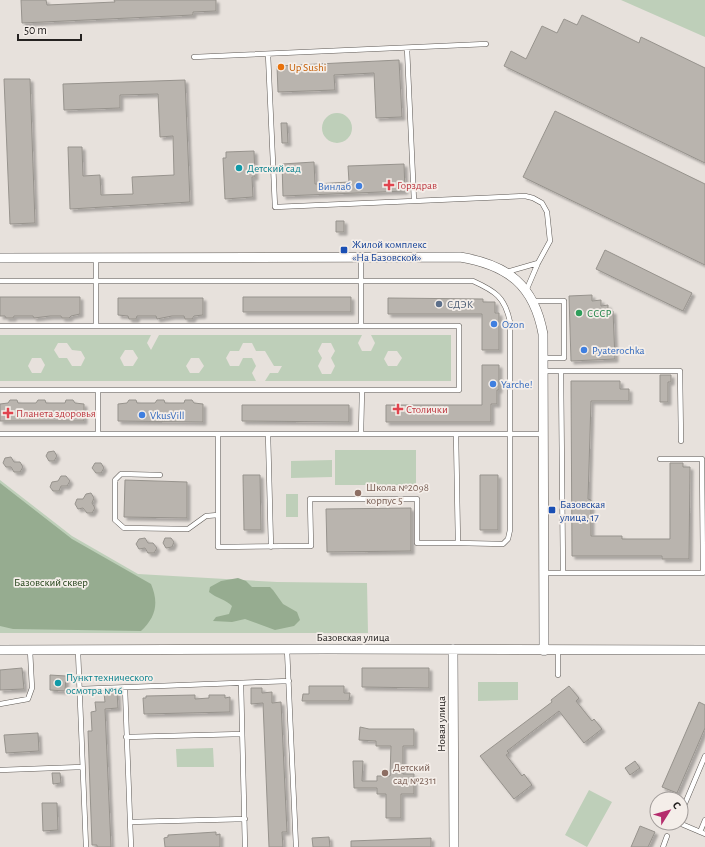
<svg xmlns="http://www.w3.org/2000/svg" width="705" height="847" viewBox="0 0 705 847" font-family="'Alegreya Sans',sans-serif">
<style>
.green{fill:#becfb9;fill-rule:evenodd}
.forest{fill:#96ac90}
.building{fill:#b9b4ae;stroke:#97938d;filter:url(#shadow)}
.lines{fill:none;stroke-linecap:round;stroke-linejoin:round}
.lane-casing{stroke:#5d5854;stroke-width:5.5}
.street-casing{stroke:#5d5854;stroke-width:10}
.lane{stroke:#fff;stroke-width:4.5}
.street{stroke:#fff;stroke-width:9}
.food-dot{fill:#e8710a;stroke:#f4eee9;stroke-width:1.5}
.culture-dot{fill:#0f9aa8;stroke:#f4eee9;stroke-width:1.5}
.health-dot{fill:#e0444e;stroke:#f4eee9;stroke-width:1.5}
.shop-dot{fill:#3f7fe0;stroke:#f4eee9;stroke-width:1.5}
.transit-dot{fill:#1a4fb4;stroke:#f4eee9;stroke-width:1.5}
.service-dot{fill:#5c6f8a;stroke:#f4eee9;stroke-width:1.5}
.leisure-dot{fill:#2e9e5b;stroke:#f4eee9;stroke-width:1.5}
.education-dot{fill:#8d6e63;stroke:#f4eee9;stroke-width:1.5}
.labels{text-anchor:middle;stroke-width:3.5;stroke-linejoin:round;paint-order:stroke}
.food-label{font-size:11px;fill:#c56008;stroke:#f4eee9;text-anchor:start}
.culture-label{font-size:11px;fill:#0d838f;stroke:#f4eee9;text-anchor:start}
.health-label{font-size:11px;fill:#be3a42;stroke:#f4eee9;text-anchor:start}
.shop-label{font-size:11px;fill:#366cbe;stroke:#f4eee9;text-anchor:start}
.transit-label{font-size:11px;fill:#164399;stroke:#f4eee9;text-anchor:start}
.service-label{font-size:11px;fill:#4e5e75;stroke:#f4eee9;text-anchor:start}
.leisure-label{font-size:11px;fill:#27864d;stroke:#f4eee9;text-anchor:start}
.education-label{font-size:11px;fill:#785e54;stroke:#f4eee9;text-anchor:start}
.park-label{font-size:11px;fill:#1e3e13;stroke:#f4eee9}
.street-label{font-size:11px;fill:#252221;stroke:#f4eee9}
</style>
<defs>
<filter id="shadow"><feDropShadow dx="3" dy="3" stdDeviation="1" flood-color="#0004"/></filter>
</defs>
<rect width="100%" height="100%" fill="#e7e1dc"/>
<path class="green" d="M622 0H705V37L621 0Z
M322 128a15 15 0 1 1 30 0a15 15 0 1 1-30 0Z
M0 335H151L147 343 151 350 159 335H362L358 343 362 351H371L375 343 371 335H451V381H265L270 373H278L282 366H274L265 351H256L252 343H243L239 351H230L226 358 230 366H239L243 358H252L256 366 252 373 256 381H0ZM58 343H67L72 350 81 351 85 358 81 366H72L67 358H59L54 350ZM322 343H331L335 351 331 358 335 366 331 374H322L318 366 322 358 318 351ZM125 350H133L138 358 133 366H124L120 358ZM388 351H397L402 358 397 366H388L384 359ZM32 358H41L45 365 41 373H32L28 366ZM191 358H199L204 366 199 373H190L186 366Z
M335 450H416V485H335Z
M332 460V477L291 478V461Z
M0 480 72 536 138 574 277 582 367 583 368 633H0Z
M286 494H298V517H286Z
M478 682H518V700L478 701Z
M213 748 214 767H177L176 749Z
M589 790 612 802 587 847 565 835Z"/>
<path class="forest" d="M0 483 72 539 151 584C159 603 156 617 141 631L13 629 0 626Z
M238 578 246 581 252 587H270L273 590 283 604 297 612 300 620 294 626 275 630 245 619 232 622 213 621 216 617 229 614 232 606C227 600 216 598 209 592L210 587 221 581Z"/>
<path class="building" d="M21 0H46L47 5 115 2 114 0H216V11L193 12V15L22 23Z
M582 15 639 43 641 37 705 68V163L504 66 511 51 526 59 542 26 557 33 564 19 577 25Z
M399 60 402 117 376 118 374 73 334 75 335 90 278 92 277 66Z
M4 79H30L35 223 10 224Z
M185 80 190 202 70 209 68 147H82L83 176 100 175 101 195 133 194 132 177 174 175 173 136 160 137 158 94 120 95V108L64 110 63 84Z
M555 111 705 184V265L523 177Z
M281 123H287L288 143H282Z
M254 151 255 177H252L253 197 225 199 223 158H226V152Z
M314 162 315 184 349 182 348 166 404 164 405 191 283 196 282 164Z
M336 221H344V232H336Z
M605 250 692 293 683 311 596 269Z
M592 295V301L601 300V306L608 305V311H613L615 359 571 361 569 296Z
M0 297H80V314L71 316 69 318H62L61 316H50L34 318 33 316H14L13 318H6L5 316H0Z
M243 297H351V312H243Z
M118 298H203V315L194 316 192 319H185L184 316H172L157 319 156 316H137L136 319H129L128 316 118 315Z
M388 298 483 299V302H495V313H499V350H482V314H388Z
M482 365H499V390H497V404H491V422H386V405H482Z
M660 375H671V382H668V402H660Z
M571 381H620V389H629V401H591L588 499 591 500V536H622V539H670V463H683V467H690L689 559H662V556H572Z
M10 400H17L18 403H36L38 400H45L46 403H65L66 400H73L75 403 84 404V421H0V404L8 403Z
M129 400H136L137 403H155L157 400H164L165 403H184L185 400H192L194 403 203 404V422L118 421V404L127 403Z
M242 405H349V422L242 421Z
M54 451 57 456 54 461H49L46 456 48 452Z
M11 457 14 462H20L23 467 20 472H14L11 467H6L3 463 5 458Z
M95 463H101L104 468 101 473H96L92 468Z
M243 475H260L261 530H244Z
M480 475H498V530H480Z
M61 476H66L70 481 67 486H61L59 491H53L50 487 52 482 58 481Z
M125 480 187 482V518L124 517Z
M91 493 94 498 92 503 95 508 92 513H87L83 508 78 509 75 504 77 499H83L86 494Z
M411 508V551L327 552 326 509Z
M145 538 148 543H153L157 548 154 553H148L145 548 139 549 136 544 139 539Z
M165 538H171L174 542 172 547 166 548 163 543Z
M22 668 24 689 0 690V670Z
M362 668H429V688L362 687Z
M50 675 66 676 65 691 50 690Z
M309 686H344V693H350L349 701H302L303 694H309Z
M569 686 579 698 576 701 592 721 594 719 602 729 584 743 559 711 507 751 509 753 506 755 522 776 524 774 532 785 514 799 480 756 552 702 551 700Z
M251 688H262V693L272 692V703L281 702 287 832H282L283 847H269L263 703 251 704Z
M117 692 118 708 105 709 111 847H97V845H92L88 731H92L91 712 96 711 95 702H105L104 693Z
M195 695V699L209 698V695H225V698L230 697V712L144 714 143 698H146V696Z
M699 702 705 705V728L677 793 662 787Z
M360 727 369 729H414V746H403V774H414V794H401V818H386V794H377V788H354L353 761H363L362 781H377V776H390L391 746H376V741L359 740Z
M38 733 39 751 6 753 4 735Z
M635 761 640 768 630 775 625 768Z
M52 773H60L61 783 53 784Z
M42 803H57L58 830 43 831Z
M640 826 655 832 648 847H631Z
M216 832V835L220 834V847H165L164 838 168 837V835Z
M329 837 330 847H313L312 838Z
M431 838V847H351V841Z"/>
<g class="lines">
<g class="lane-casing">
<path id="lane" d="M268 54 275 207 414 201 407 48
M194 57 486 44
M414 201 525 196 533 198 542 203 547 212 550 241 538 263 526 291
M361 257V326
M96 258V326
M507 272 538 263
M0 281H473C495 291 505 297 510 322V530L508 539 503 544 458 543 456 434
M533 301H564V358H543
M0 326H459V390H0
M543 371H680L681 441
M561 372 563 573
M98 390V434
M0 434H543
M218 434V547L311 546 310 499H417V543H458
M268 434 271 547
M361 434 362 390
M160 475 121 474 115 480V520L124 528 188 529 206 516 218 515
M544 573H703L702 459H660
M287 649 296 847
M78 651 86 847
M558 651V675
M241 683 245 847
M125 688 131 847
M79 689 289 681
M0 704 28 699 32 688 30 650
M126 737 242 734
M0 770 82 767
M681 813 705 756
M130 822 245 819
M679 823 705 834
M700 832 705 820
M663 847 667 836"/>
</g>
<g class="street-casing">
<path id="street" d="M0 258 460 257C508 265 534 285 543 334L544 651
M453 649 454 847
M0 650 327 649 705 650"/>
</g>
<use href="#lane" class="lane"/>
<use href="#street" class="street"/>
</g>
<circle class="food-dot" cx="281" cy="67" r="4"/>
<g class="culture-dot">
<circle cx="239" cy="168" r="4"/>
<circle cx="58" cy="683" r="4"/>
</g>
<g class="health-dot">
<path d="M387 179h4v4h4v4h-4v4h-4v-4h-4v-4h4z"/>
<path d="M396 403h4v4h4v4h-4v4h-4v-4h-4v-4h4z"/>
<path d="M6 407h4v4h4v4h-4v4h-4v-4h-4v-4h4z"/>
</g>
<g class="shop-dot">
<circle cx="359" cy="186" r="4"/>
<circle cx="494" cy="324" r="4"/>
<circle cx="584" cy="350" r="4"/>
<circle cx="493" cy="384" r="4"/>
<circle cx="142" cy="415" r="4"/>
</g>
<g class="transit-dot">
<rect x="340" y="246" width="8" height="8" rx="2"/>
<rect x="548" y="506" width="8" height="8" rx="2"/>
</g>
<circle class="service-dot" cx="439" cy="304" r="4"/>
<circle class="leisure-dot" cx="579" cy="313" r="4"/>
<g class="education-dot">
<circle cx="358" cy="493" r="4"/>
<circle cx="385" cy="773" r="4"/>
</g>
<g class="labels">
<g class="food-label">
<text x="289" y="71">Up Sushi</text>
</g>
<g class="culture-label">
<text x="247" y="172">Детский сад</text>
<text x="66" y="681">Пункт технического<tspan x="66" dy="13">осмотра №16</tspan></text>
</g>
<g class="health-label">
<text x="397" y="189">Горздрав</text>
<text x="406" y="413">Столички</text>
<text x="16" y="417">Планета здоровья</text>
</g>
<g class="shop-label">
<text x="351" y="190" text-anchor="end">Винлаб</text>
<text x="502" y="328">Ozon</text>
<text x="592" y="354">Pyaterochka</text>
<text x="501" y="388">Yarche!</text>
<text x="150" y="419">VkusVill</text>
</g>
<g class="transit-label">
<text x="352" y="248">Жилой комплекс<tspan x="352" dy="13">«На Базовской»</tspan></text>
<text x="560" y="508">Базовская<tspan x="560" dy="13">улица, 17</tspan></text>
</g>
<g class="service-label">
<text x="447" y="308">СДЭК</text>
</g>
<g class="leisure-label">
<text x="587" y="317">СССР</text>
</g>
<g class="education-label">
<text x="366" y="491">Школа №2098<tspan x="366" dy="13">корпус 5</tspan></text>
<text x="393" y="771">Детский<tspan x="393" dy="13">сад №2311</tspan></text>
</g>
<g class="park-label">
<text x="51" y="586">Базовский сквер</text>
</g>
<g class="street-label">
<text x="353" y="641">Базовская улица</text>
<text transform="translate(441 724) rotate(-90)" y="4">Новая улица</text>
</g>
</g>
<g transform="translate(669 811) rotate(53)"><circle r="19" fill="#f4eee9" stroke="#a19c99"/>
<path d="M0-3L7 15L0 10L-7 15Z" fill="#b52d6d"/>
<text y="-6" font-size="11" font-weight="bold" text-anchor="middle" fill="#252221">С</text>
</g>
<path d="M18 34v6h63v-6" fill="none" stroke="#252221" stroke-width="2"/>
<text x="24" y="34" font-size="12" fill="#252221" stroke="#f4eee9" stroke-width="3" paint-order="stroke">50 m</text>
</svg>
